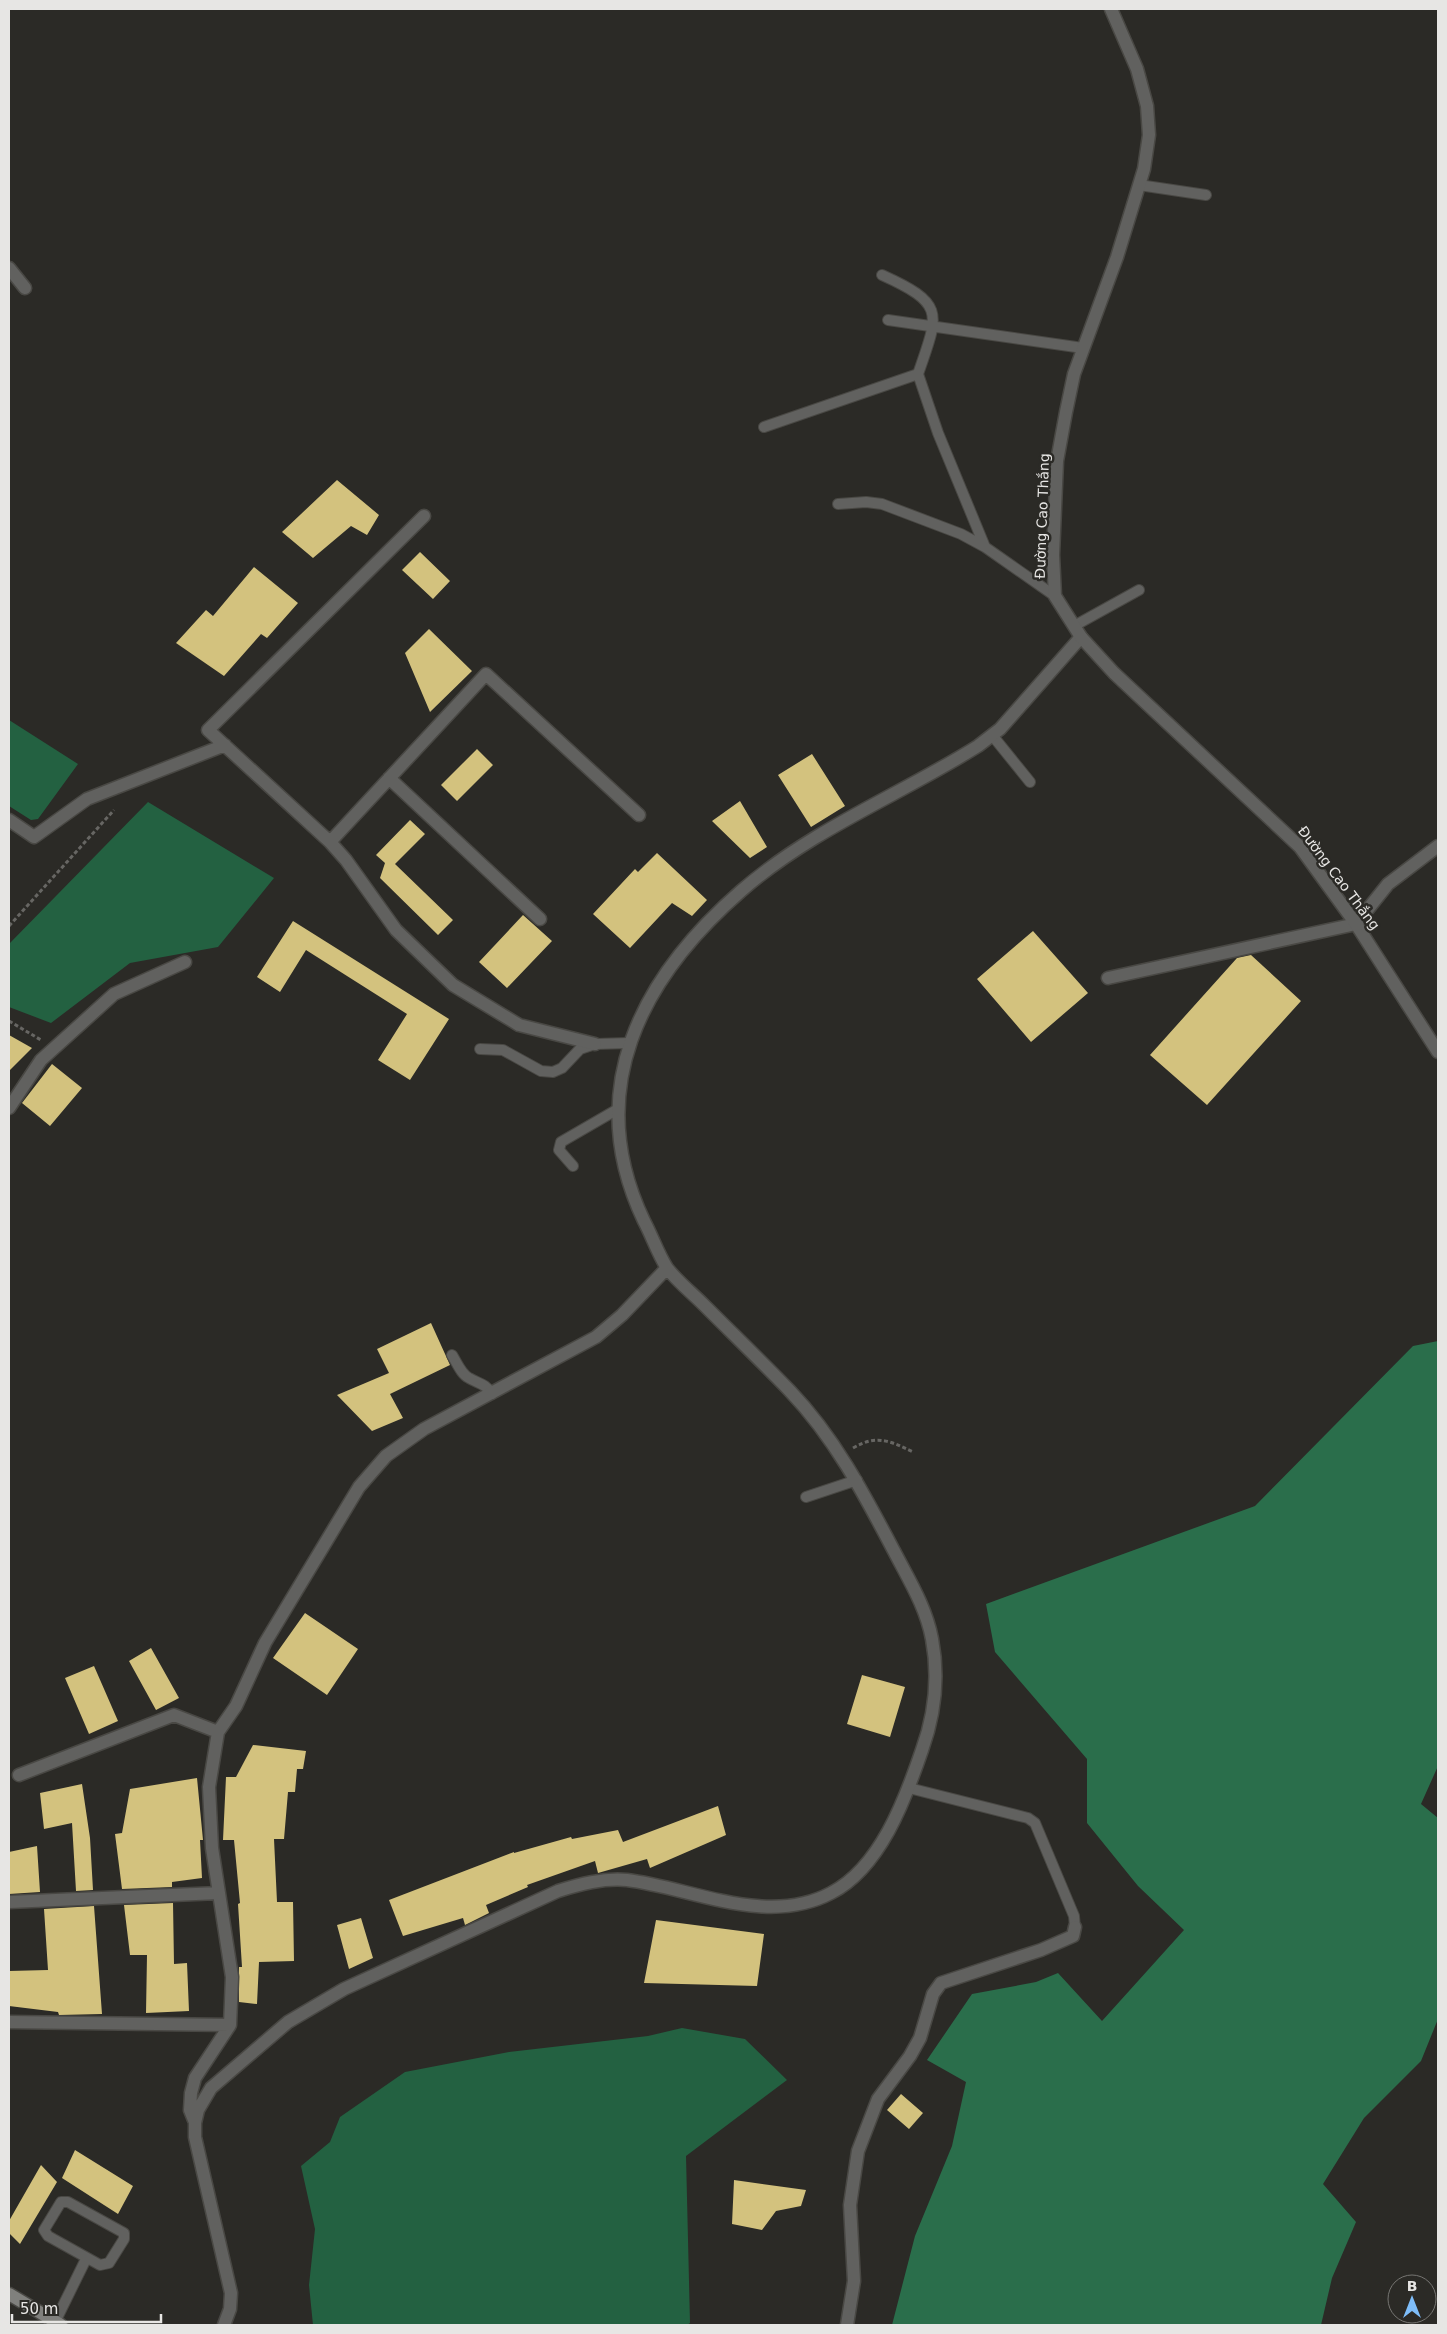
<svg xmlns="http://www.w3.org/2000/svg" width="1447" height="2334" viewBox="0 0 1447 2334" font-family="'DejaVu Sans',sans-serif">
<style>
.green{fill:#236141}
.forest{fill:#2a6e4b}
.building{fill:#d3c27e}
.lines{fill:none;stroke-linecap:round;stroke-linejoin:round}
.service-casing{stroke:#494844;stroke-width:12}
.minor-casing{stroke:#494844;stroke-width:15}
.tertiary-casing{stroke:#494844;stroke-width:15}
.secondary-casing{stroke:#494844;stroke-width:15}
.path{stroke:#676663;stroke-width:3;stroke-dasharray:4 2.5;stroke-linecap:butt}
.service{stroke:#61615f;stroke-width:10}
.minor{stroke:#61615f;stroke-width:12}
.tertiary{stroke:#61615f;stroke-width:12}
.secondary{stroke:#80807d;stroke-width:12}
.labels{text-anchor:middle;stroke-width:5;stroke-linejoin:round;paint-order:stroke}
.street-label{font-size:14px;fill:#e7e6e4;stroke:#2b2a26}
</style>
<rect width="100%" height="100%" fill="#2b2a26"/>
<path class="green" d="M9 720 78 764 38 819 31 820 9 806Z
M148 802 274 878 218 947 130 963 51 1023 9 1007V944Z
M682 2028 745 2039 787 2080 686 2156 690 2323 687 2325H313L309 2285 315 2229 301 2166 330 2142 340 2117 405 2072 509 2052 648 2036Z"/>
<path class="forest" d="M1438 1341V1766L1421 1804 1438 1818V2019L1421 2061 1364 2118 1323 2184 1356 2222 1332 2278 1321 2325H892L915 2236 952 2146 966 2082 927 2060 972 1994 1036 1982 1058 1973 1102 2021 1184 1930 1138 1886 1087 1823V1759L995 1652 986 1604 1255 1506 1413 1346Z"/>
<path class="building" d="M337 480 379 515 367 535 351 526 313 558 282 532Z
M420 552 450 581 433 599 402 570Z
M254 567 298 603 267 638 261 634 224 676 176 643 206 610 213 616Z
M429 629 472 671 430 712 405 653Z
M477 749 493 765 457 801 441 785Z
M812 754 845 806 811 827 778 775Z
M740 801 767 847 750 858 712 821Z
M410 820 425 834 395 864 453 920 438 935 380 878 385 863 376 855Z
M657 853 707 900 692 916 672 903 630 948 593 914 635 869 638 872Z
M523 915 552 941 507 988 479 962Z
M293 921 449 1019 410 1080 378 1060 407 1014 306 950 280 992 257 977Z
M1033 931 1088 993 1031 1042 977 979Z
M1251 955 1301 1001 1207 1105 1150 1055 1237 958Z
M9 1035 32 1048 9 1071Z
M52 1064 82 1088 50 1126 22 1103Z
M431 1323 450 1365 390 1394 403 1418 372 1431 337 1395 389 1373 377 1349Z
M305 1613 358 1649 327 1695 273 1658Z
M151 1648 179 1698 156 1710 129 1661Z
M94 1666 118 1721 89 1734 65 1678Z
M862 1675 905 1687 890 1737 847 1724Z
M253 1745 306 1751 303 1769H297L295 1792H288L284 1839H274L277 1902H293L294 1961 259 1962 257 2004 239 2002V1967H242L238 1904 240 1903 234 1840H223L226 1777H236Z
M197 1778 203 1840H200L202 1878 172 1882V1887L122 1889 115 1834 122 1833 130 1789Z
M82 1784 90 1838 93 1890 76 1891 72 1823 44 1829 40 1793Z
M718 1806 726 1835 650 1868 647 1859 598 1873 595 1861 527 1885 528 1887 486 1905 489 1913 465 1925 463 1918 403 1936 389 1900 514 1852V1853L571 1837 572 1839 618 1830 623 1842Z
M37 1846 40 1892 9 1894V1852Z
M173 1903 174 1964 187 1963 189 2011 146 2013 147 1955H130L124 1905Z
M94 1906 102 2014 59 2015 58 2012 9 2006V1971L48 1970 44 1909Z
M361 1918 373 1958 349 1969 337 1925Z
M656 1920 764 1934 757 1986 644 1983Z
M901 2094 923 2113 909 2129 887 2110Z
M75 2150 133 2186 118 2214 62 2178Z
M41 2165 57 2182 20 2244 9 2233V2221Z
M734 2180 806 2190 801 2206 776 2211 762 2230 732 2224Z"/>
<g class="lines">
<g class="service-casing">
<path id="service" d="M1139 185 1206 195
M882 275C946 304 939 313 918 374
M888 320 1083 348
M764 427 918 374 938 433 985 547
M838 504 866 502 882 504 961 534 985 547 1055 596
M1074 626 1139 590
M992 735 1030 782
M480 1049 503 1050 541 1071 553 1072 562 1068 580 1049 595 1044 629 1043
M573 1166 559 1150 561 1142 618 1109
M452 1355C457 1363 461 1374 469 1378 479 1384 485 1383 492 1394
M806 1497 857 1480
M909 1788 1028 1818 1035 1823 1074 1916 1075 1927
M61 2202H68L124 2233V2239L109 2263 100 2265 48 2236 44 2230Z
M55 2322 86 2259"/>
</g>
<g class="minor-casing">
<path id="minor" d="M9 268 25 288
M424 516 208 730 330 842 346 860 396 930 453 985 519 1025 595 1044
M389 778 540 919
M9 820 34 837 87 799 225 745
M330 842 486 674 639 815
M1108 978 1356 924 1388 884 1438 846
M9 1108 41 1060 114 994 185 962
M19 1775 174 1715 218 1732
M9 1902 219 1893
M9 2022 230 2025
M194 2120 190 2110 191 2093 195 2078 230 2025 232 1977 212 1848 209 1787 218 1732 236 1706 265 1643 359 1487 386 1456 424 1429 596 1337 622 1315 667 1268
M224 2325 230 2309 231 2293 195 2137V2123L198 2110 211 2088 288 2022 344 1989 558 1891C580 1884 603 1878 627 1880 692 1888 767 1927 831 1893 880 1868 905 1800 922 1750 935 1714 939 1676 932 1639 926 1607 909 1580 894 1551 864 1494 835 1438 790 1391 762 1362 733 1334 704 1305 692 1293 677 1281 667 1268 658 1254 652 1236 644 1221 582 1091 640 979 741 891 812 829 900 795 978 746L1000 729 1081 637
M847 2325 854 2281 850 2205 858 2151 878 2099 910 2056 920 2038 933 1994 941 1983 1041 1950 1073 1936 1075 1927"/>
</g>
<g class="tertiary-casing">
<path id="tertiary" d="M1111 9 1137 69 1147 106 1149 135 1144 169 1117 257 1074 374 1066 412 1057 461 1053 555 1055 596 1081 637 1114 673 1300 847 1356 924 1438 1052"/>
</g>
<g class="secondary-casing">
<path id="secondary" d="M9 2294 61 2325"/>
</g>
<path class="path" d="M9 926 114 810
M9 1021 41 1040
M853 1448C877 1434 890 1441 913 1452"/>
<use href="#service" class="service"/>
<use href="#minor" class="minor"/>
<use href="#tertiary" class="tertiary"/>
<use href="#secondary" class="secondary"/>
</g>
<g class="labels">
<g class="street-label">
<text transform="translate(1042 516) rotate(-88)" y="5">Đường Cao Thắng</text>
<text transform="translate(1339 878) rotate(53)" y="5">Đường Cao Thắng</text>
</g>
</g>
<rect width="1447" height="2334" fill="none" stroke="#e7e6e4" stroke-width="20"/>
<g transform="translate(1412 2299)"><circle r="24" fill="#2b2a26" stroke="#767572"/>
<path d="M0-4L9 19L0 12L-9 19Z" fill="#7ebdf9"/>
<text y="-8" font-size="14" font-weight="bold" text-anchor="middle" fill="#e7e6e4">B</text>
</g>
<path d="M12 2314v8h149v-8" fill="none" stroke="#e7e6e4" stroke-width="2.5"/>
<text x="20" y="2314" font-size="15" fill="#e7e6e4" stroke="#2b2a26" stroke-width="4" paint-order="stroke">50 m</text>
</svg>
